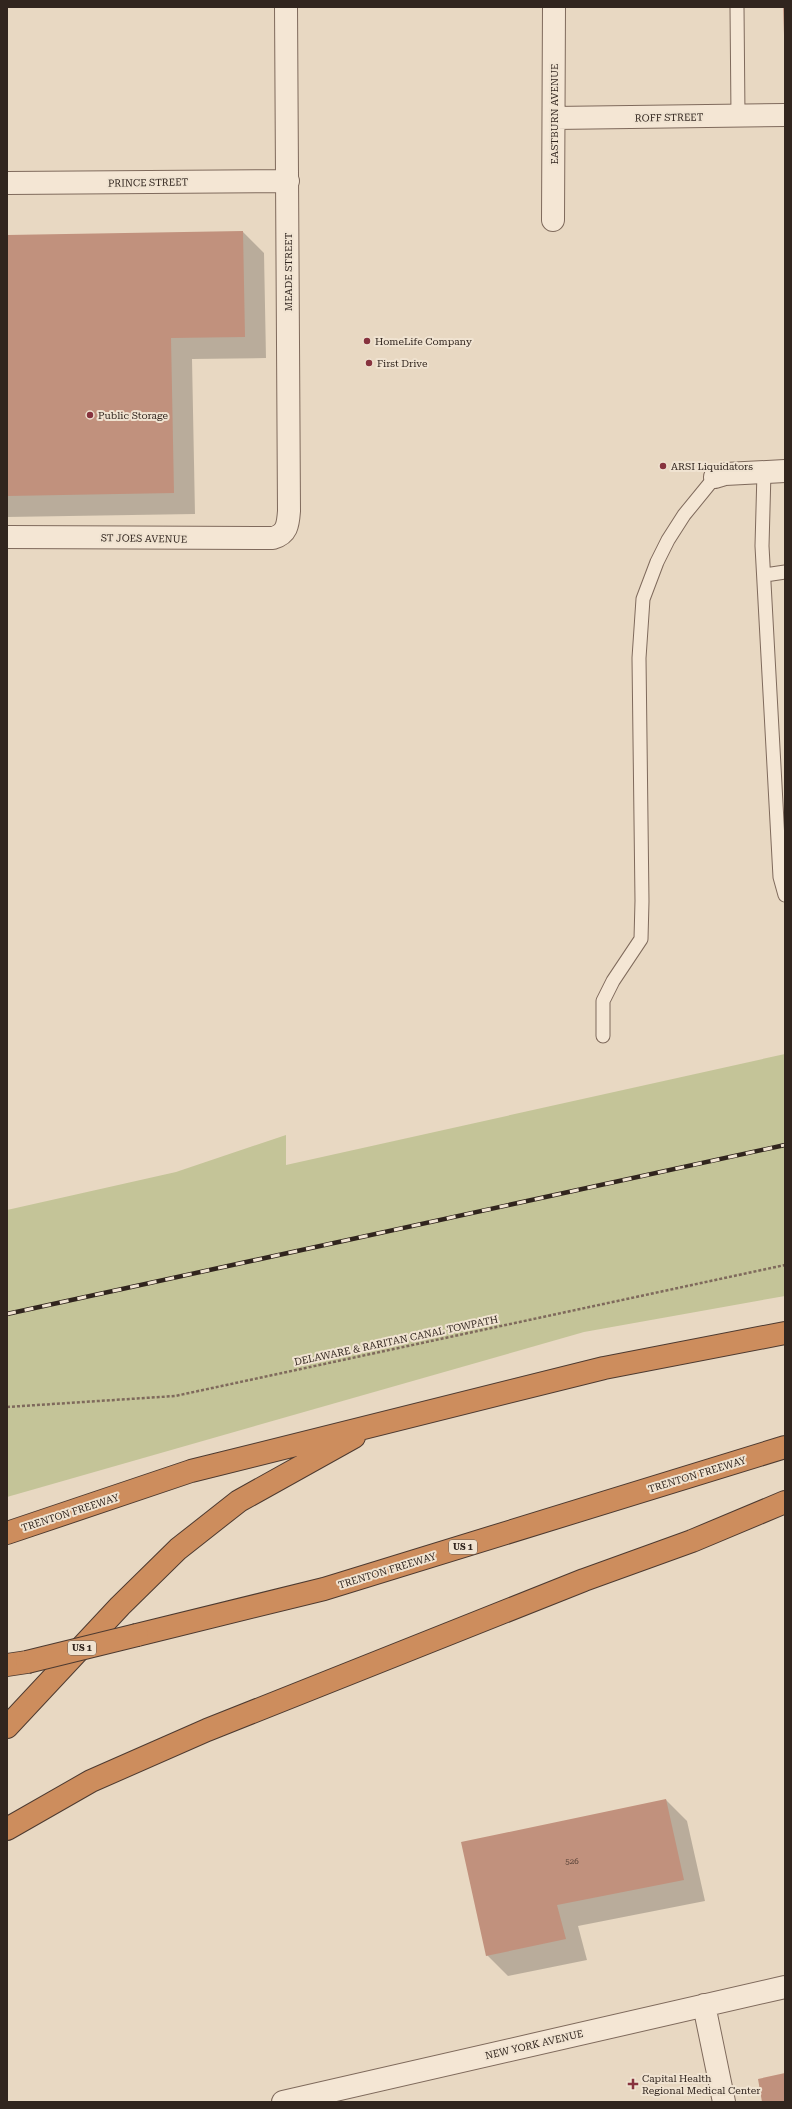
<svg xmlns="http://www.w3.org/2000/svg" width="792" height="2109" viewBox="0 0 792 2109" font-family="'Roboto Serif',serif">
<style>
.green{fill:#c4c498}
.shadow{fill:#0003}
.building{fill:#c1917d}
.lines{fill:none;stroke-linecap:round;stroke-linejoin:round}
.service-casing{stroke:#7f6a5c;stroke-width:15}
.minor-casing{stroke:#7f6a5c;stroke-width:24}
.motorway-casing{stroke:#4d3a30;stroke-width:24}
.path{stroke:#7f6a5c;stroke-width:2.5;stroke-dasharray:3 2;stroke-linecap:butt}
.service{stroke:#f4e6d4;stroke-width:13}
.minor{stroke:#f4e6d4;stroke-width:22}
.motorway{stroke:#cd8d5d;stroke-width:22}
.rail-casing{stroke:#31251e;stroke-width:4.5}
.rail{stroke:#f0e3d1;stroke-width:3;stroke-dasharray:9;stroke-linecap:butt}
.motorway-bridge-casing{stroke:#4d3a30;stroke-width:24;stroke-linecap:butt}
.motorway-bridge{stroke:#cd8d5d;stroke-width:22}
.poi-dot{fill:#87333e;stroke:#f0e3d1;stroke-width:1.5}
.labels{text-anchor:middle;stroke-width:4;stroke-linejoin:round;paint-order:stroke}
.number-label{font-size:8px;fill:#554036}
.shield{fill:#f0e3d1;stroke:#6a5e54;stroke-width:1}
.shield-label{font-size:9px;font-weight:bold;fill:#31251e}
.street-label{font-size:10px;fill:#31251e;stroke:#f0e3d1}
.poi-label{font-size:10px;fill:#31251e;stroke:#f0e3d1;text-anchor:start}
</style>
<rect width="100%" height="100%" fill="#e8d8c2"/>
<path class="green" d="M785 1054V1296L584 1332 7 1497V1210L176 1172 286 1135V1165Z"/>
<path class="shadow" d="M243 232 264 253 266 358 192 359 195 514 7 517V236Z
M666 1800 687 1821 705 1901 578 1926 587 1960 508 1976 487 1955Z"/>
<path class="building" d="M783 7H785V35H784Z
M243 231 245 337 171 338 174 493 7 496V235Z
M666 1799 684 1880 557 1905 566 1939 486 1956 461 1842Z
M785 2073V2102H762L758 2079Z"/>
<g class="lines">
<g class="service-casing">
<path id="service" d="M737 7 738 116
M764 472 762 546 780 877 785 895
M765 575 785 572
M603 1036V1001L613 981 641 939 642 901 639 658 643 599 657 562 668 540 684 515 715 477"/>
</g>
<g class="minor-casing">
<path id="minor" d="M554 118 785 115
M7 183 288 181
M553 220 554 7
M715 477 725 474 785 471
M7 537 273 538C287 534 288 525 289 511L286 7
M704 2005 724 2102
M283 2102 785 1987"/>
</g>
<g class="motorway-casing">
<path id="motorway" d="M7 1533 191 1471 604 1368 785 1333
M137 1635 324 1589 785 1447
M7 1665 27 1662
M7 1727 120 1606 178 1549 239 1501 354 1437
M7 1829 91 1781 207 1730 584 1580 692 1541 785 1502"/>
</g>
<path class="path" d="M7 1407 175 1396 785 1265"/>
<use href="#service" class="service"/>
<use href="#minor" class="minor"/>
<use href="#motorway" class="motorway"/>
<g class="rail-casing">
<path id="rail" d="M7 1314 785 1145"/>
</g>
<use href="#rail" class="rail"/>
<g class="motorway-bridge-casing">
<path id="motorway-bridge" d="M27 1662 137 1635"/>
</g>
<use href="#motorway-bridge" class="motorway-bridge"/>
</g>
<g class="poi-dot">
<circle cx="367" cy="341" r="4"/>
<circle cx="369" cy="363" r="4"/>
<circle cx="90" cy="415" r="4"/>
<circle cx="663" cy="466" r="4"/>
<path d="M631 2078h4v4h4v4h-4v4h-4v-4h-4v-4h4z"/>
</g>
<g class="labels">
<g class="number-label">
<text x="572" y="1864">526</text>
</g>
<g class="shield">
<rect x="449" y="1540" width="28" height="14" rx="3"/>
<rect x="68" y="1641" width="28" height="14" rx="3"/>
</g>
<g class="shield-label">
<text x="463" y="1550">US 1</text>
<text x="82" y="1651">US 1</text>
</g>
<g class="street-label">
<text transform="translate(554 114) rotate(-90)" y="4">EASTBURN AVENUE</text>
<text transform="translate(669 117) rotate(-1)" y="4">ROFF STREET</text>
<text transform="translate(148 182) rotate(-1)" y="4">PRINCE STREET</text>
<text transform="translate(288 272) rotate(-90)" y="4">MEADE STREET</text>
<text transform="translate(144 538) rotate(1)" y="4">ST JOES AVENUE</text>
<text transform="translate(396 1340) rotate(-12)" y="4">DELAWARE &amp; RARITAN CANAL TOWPATH</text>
<text transform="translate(697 1474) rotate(-17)" y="4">TRENTON FREEWAY</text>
<text transform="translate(70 1512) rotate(-18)" y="4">TRENTON FREEWAY</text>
<text transform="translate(387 1570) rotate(-17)" y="4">TRENTON FREEWAY</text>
<text transform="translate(534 2044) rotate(-13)" y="4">NEW YORK AVENUE</text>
</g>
<g class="poi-label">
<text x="375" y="345">HomeLife Company</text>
<text x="377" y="367">First Drive</text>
<text x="98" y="419">Public Storage</text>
<text x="671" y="470">ARSI Liquidators</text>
<text x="642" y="2082">Capital Health<tspan x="642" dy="12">Regional Medical Center</tspan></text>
</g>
</g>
<rect width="792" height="2109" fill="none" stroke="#31251e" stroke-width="16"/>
</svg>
